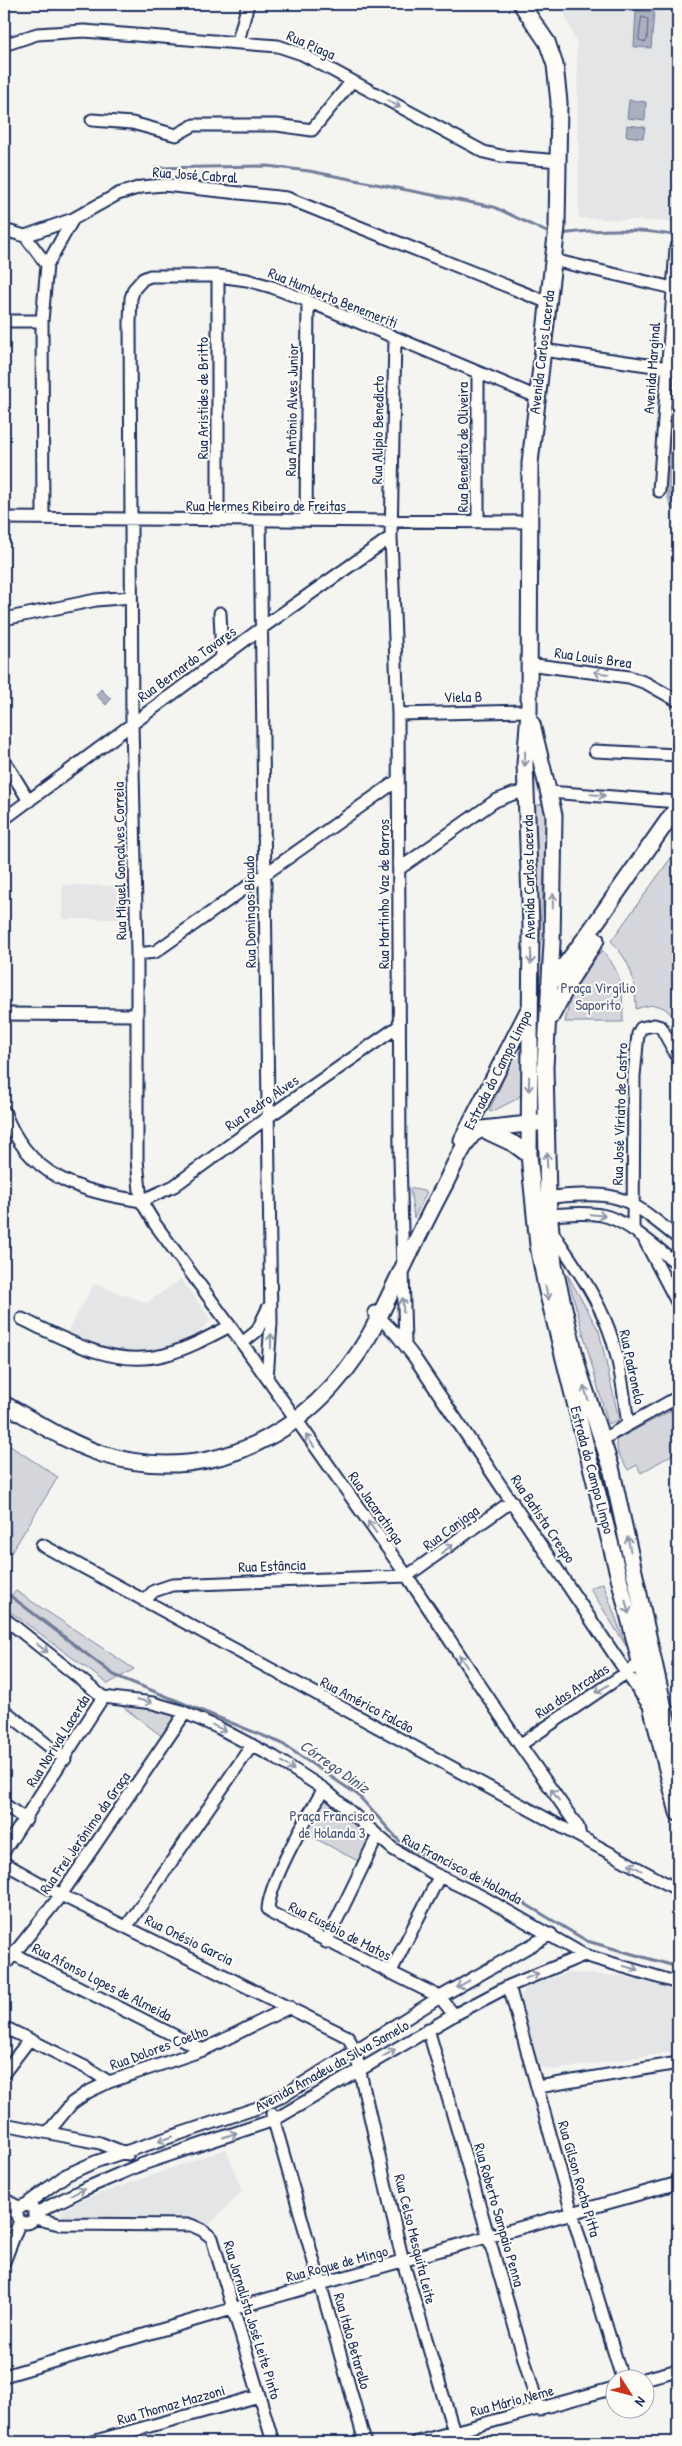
<svg xmlns="http://www.w3.org/2000/svg" width="682" height="2446" viewBox="0 0 682 2446" font-family="'Patrick Hand',sans-serif">
<style>
.built{fill:#e4e5e6}
.green{fill:#d4d6db;stroke:#78829c}
.water{fill:#aab0bf;stroke:#717c98}
.lines{fill:none;stroke-linecap:round;stroke-linejoin:round}
.shore{stroke:#546385;stroke-width:1}
.stream{stroke:#717c98;stroke-width:3}
.river{stroke:#aab0bf;stroke-width:18}
.minor-casing{stroke:#1b2f5e;stroke-width:15}
.major-casing{stroke:#1b2f5e;stroke-width:19}
.minor{stroke:#fdfcf7;stroke-width:11}
.major{stroke:#fdfcf7;stroke-width:15}
.oneway{stroke:#8c96aa}
.labels{text-anchor:middle;stroke-width:4;stroke-linejoin:round;paint-order:stroke}
.street-label{font-size:15px;fill:#1b2f5e;stroke:#fdfcf7}
.park-label{font-size:15px;fill:#49597d;stroke:#fdfcf7}
.water-label{font-size:16px;font-style:italic;fill:#46567b;stroke:#fdfcf7}
</style>
<rect width="100%" height="100%" fill="#f4f4f1"/>
<filter id="ink" filterUnits="userSpaceOnUse"><feTurbulence type="fractalNoise" baseFrequency=".02" numOctaves="2"/><feDisplacementMap in="SourceGraphic" scale="10" xChannelSelector="R" yChannelSelector="G"/><feConvolveMatrix kernelMatrix="1 2 1 2 8 2 1 2 1" color-interpolation-filters="sRGB"/></filter>
<g filter="url(#ink)">
<path class="built" d="M561 4H678L676 222 579 218 577 45Z
M62 885 123 886 124 919H62Z
M181 1279 211 1320 200 1331 185 1340 140 1355 96 1348 66 1335 94 1284 147 1303Z
M568 1973 622 1976 678 1991V2051L554 2070 539 2066 520 1997 527 1986Z
M226 2149 242 2191 209 2225 193 2219 63 2220 61 2211 79 2201Z"/>
<path class="green" d="M548 803 539 959 534 963 536 893 533 806Z
M678 848V1027C669 1006 658 1001 636 1009 635 978 632 964 611 941Z
M602 950C624 975 622 991 623 1022H565L572 990Z
M521 1047 523 1091 517 1099 491 1112 489 1111 518 1048Z
M410 1188 427 1192 414 1218Z
M567 1274 599 1331 619 1420 608 1424Z
M678 1407V1451L641 1473 637 1465 628 1470 618 1453 616 1440Z
M4 1442 58 1477 11 1553 4 1548Z
M603 1583 626 1646 590 1588Z
M16 1591 134 1669 108 1684 4 1607V1601Z
M119 1704 182 1712 163 1737Z
M327 1792 373 1837 358 1861 303 1832Z"/>
<path class="water" d="M636 11 654 12 651 48 634 47Z
M629 100 646 102 645 120 627 118Z
M627 125 645 127 643 138 626 136Z
M101 689 111 699 106 705 96 695Z"/>
<g class="lines">
<path class="shore" d="M642 17 648 19 647 40 645 42 639 40Z"/>
<path class="stream" d="M155 168 267 166 309 171 494 207 551 234
M560 234C601 229 637 228 678 236
M4 1591 114 1675 281 1743 358 1795 403 1845 517 1899 587 1941 678 1967"/>
<path class="river" d="M678 403 675 493 678 503"/>
<g class="minor-casing">
<path id="minor" d="M238 41 248 4
M4 45 37 34 84 31 278 46 302 54 484 152 501 156 559 161
M92 120 132 123 176 135 194 125H277L312 130 352 81
M4 230 25 236 47 265
M25 236 73 219
M553 260 673 288
M4 321H42
M395 338 391 537 398 714 400 1157 405 1344
M543 350 668 368
M537 397 308 301 272 287 247 280 218 276H150L143 279 134 289 131 298 130 323 132 723 137 954V1160L141 1201 155 1224 230 1326 407 1576 520 1745 578 1827 580 1836
M659 491 676 248
M4 518 528 522
M43 518 42 321 47 265 73 219 118 194 141 187 164 185 287 198 549 303
M218 520V276
M306 520 308 301
M260 521 271 1323 267 1378
M478 521V374
M220 613 222 657
M4 619 96 600 131 597
M528 664 629 677 646 683 678 701
M398 714 529 711
M595 751 678 755
M4 760 29 801
M549 792 678 802
M4 819 263 627 391 537
M399 869 495 801 513 794 527 792
M137 954 155 952 398 780
M4 1014 136 1015
M4 1111C28 1177 78 1191 141 1201
M540 1198C561 1196 597 1192 617 1198 639 1204 660 1225 678 1238
M141 1201 174 1186 268 1117 399 1026
M543 1215C561 1215 583 1211 601 1215 628 1220 655 1248 678 1264
M551 1230C572 1262 596 1294 609 1330 620 1360 624 1394 628 1425
M633 1230 634 1076 638 1034 641 1028 654 1025 661 1027 678 1058
M645 1241 678 1304
M374 1312 396 1334 414 1357 647 1703
M22 1319C66 1340 114 1368 164 1355 187 1349 209 1337 230 1326
M242 1343 257 1331 268 1308
M601 1440 678 1397
M42 1545 678 1890
M144 1601 154 1591 172 1585 407 1576 512 1501
M4 1618 103 1697 153 1703 181 1711 219 1728 274 1757 324 1789 393 1849 433 1873 483 1897 584 1955 678 1983
M4 1710 65 1759
M520 1745 642 1662
M324 1789C308 1815 270 1880 268 1909L273 1914 440 1997 454 2015
M4 1804 26 1820
M4 1851 103 1697
M4 1863 61 1895 348 2037 355 2050 403 2262 454 2432
M127 1926 252 1745
M326 1942 377 1837
M13 1954 203 2050
M4 1966 61 1895 185 1713
M390 1973 439 1877
M509 1986 572 2213 622 2378
M4 2027 89 2069 109 2082
M428 2029 539 2410
M4 2073 29 2040
M538 2087 678 2063
M272 2114 365 2442
M4 2124 100 2143 128 2154
M49 2131 72 2103 88 2092 109 2082 203 2050 290 2007
M4 2199 20 2208
M17 2214a9 9 0 1 1 18 0a9 9 0 1 1-18 0Z
M24 2206 66 2175 95 2162 257 2108 283 2096 440 1997 551 1934
M34 2214 82 2190 140 2165 274 2120 454 2015 509 1986 584 1955
M34 2218 59 2224 191 2225 202 2230 212 2238 273 2442
M4 2262 20 2221
M4 2376 232 2309 678 2183
M644 2379 678 2370
M92 2442 259 2396
M417 2442 614 2388"/>
</g>
<g class="major-casing">
<path id="major" d="M521 4 547 42 555 65 559 102 557 227 530 463 529 711 525 764 531 926 529 1155 538 1245 546 1287 678 1813
M532 724 554 815 552 943 545 1067 548 1198 554 1265 578 1368 611 1467 664 1708 678 1762
M549 986 583 941 678 806
M551 1017 572 977 596 940
M482 1129 514 1144 529 1155
M462 1140 529 1009
M4 1404C35 1421 68 1443 102 1454 220 1491 329 1422 380 1315 401 1272 421 1229 444 1186 453 1169 460 1149 473 1134L482 1129 537 1123"/>
</g>
<use href="#minor" class="minor"/>
<use href="#major" class="major"/>
</g>
<defs><path id="oneway-shaft" d="M-6 0H5M1.5-3L5.5 0L1.5 3" fill="none" stroke-width="1.6" stroke-linecap="round" stroke-linejoin="round" transform="scale(1.25)"/></defs>
<g class="oneway">
<use href="#oneway-shaft" transform="translate(394 104) rotate(29)"/>
<use href="#oneway-shaft" transform="translate(601 673) rotate(-172)"/>
<use href="#oneway-shaft" transform="translate(525 759) rotate(91)"/>
<use href="#oneway-shaft" transform="translate(598 795) rotate(5)"/>
<use href="#oneway-shaft" transform="translate(553 901) rotate(-88)"/>
<use href="#oneway-shaft" transform="translate(531 957) rotate(90)"/>
<use href="#oneway-shaft" transform="translate(529 1084) rotate(91)"/>
<use href="#oneway-shaft" transform="translate(547 1160) rotate(-92)"/>
<use href="#oneway-shaft" transform="translate(598 1215) rotate(6)"/>
<use href="#oneway-shaft" transform="translate(547 1293) rotate(77)"/>
<use href="#oneway-shaft" transform="translate(403 1305) rotate(-92)"/>
<use href="#oneway-shaft" transform="translate(271 1341) rotate(-89)"/>
<use href="#oneway-shaft" transform="translate(586 1393) rotate(-108)"/>
<use href="#oneway-shaft" transform="translate(310 1441) rotate(-125)"/>
<use href="#oneway-shaft" transform="translate(372 1527) rotate(-125)"/>
<use href="#oneway-shaft" transform="translate(629 1544) rotate(-102)"/>
<use href="#oneway-shaft" transform="translate(447 1549) rotate(-36)"/>
<use href="#oneway-shaft" transform="translate(627 1607) rotate(76)"/>
<use href="#oneway-shaft" transform="translate(42 1648) rotate(38)"/>
<use href="#oneway-shaft" transform="translate(463 1661) rotate(-124)"/>
<use href="#oneway-shaft" transform="translate(602 1689) rotate(146)"/>
<use href="#oneway-shaft" transform="translate(145 1701) rotate(12)"/>
<use href="#oneway-shaft" transform="translate(219 1728) rotate(25)"/>
<use href="#oneway-shaft" transform="translate(288 1766) rotate(35)"/>
<use href="#oneway-shaft" transform="translate(555 1795) rotate(-125)"/>
<use href="#oneway-shaft" transform="translate(635 1867) rotate(-152)"/>
<use href="#oneway-shaft" transform="translate(631 1968) rotate(16)"/>
<use href="#oneway-shaft" transform="translate(532 1976) rotate(-22)"/>
<use href="#oneway-shaft" transform="translate(463 1984) rotate(151)"/>
<use href="#oneway-shaft" transform="translate(389 2053) rotate(-31)"/>
<use href="#oneway-shaft" transform="translate(230 2135) rotate(-19)"/>
<use href="#oneway-shaft" transform="translate(165 2139) rotate(161)"/>
<use href="#oneway-shaft" transform="translate(78 2192) rotate(-27)"/>
</g>
</g>
<g class="labels">
<g class="street-label">
<text transform="translate(311 45) rotate(24)" y="5">Rua Piaga</text>
<text transform="translate(195 175) rotate(4)" y="5">Rua José Cabral</text>
<text transform="translate(333 298) rotate(22)" y="5">Rua Humberto Benemeriti</text>
<text transform="translate(542 352) rotate(-83)" y="5">Avenida Carlos Lacerda</text>
<text transform="translate(652 368) rotate(-86)" y="5">Avenida Marginal</text>
<text transform="translate(203 398) rotate(-90)" y="5">Rua Aristides de Britto</text>
<text transform="translate(292 410) rotate(-89)" y="5">Rua Antônio Alves Junior</text>
<text transform="translate(378 430) rotate(-89)" y="5">Rua Alípio Benedicto</text>
<text transform="translate(463 447) rotate(-90)" y="5">Rua Benedito de Oliveira</text>
<text x="266" y="511">Rua Hermes Ribeiro de Freitas</text>
<text transform="translate(593 658) rotate(8)" y="5">Rua Louis Brea</text>
<text transform="translate(187 664) rotate(-36)" y="5">Rua Bernardo Tavares</text>
<text transform="translate(463 697) rotate(-1)" y="5">Viela B</text>
<text transform="translate(120 861) rotate(-91)" y="5">Rua Miguel Gonçalves Correia</text>
<text transform="translate(529 877) rotate(-91)" y="5">Avenida Carlos Lacerda</text>
<text transform="translate(384 894) rotate(-90)" y="5">Rua Martinho Vaz de Barros</text>
<text transform="translate(250 912) rotate(-91)" y="5">Rua Domingos Bicudo</text>
<text transform="translate(498 1070) rotate(-63)" y="5">Estrada do Campo Limpo</text>
<text transform="translate(262 1103) rotate(-35)" y="5">Rua Pedro Alves</text>
<text transform="translate(620 1114) rotate(-88)" y="5">Rua José Víriato de Castro</text>
<text transform="translate(632 1367) rotate(78)" y="5">Rua Padronelo</text>
<text transform="translate(592 1470) rotate(75)" y="5">Estrada do Campo Limpo</text>
<text transform="translate(376 1508) rotate(55)" y="5">Rua Jacaratinga</text>
<text transform="translate(543 1519) rotate(56)" y="5">Rua Batista Crespo</text>
<text transform="translate(451 1528) rotate(-36)" y="5">Rua Canjaga</text>
<text transform="translate(272 1566) rotate(-2)" y="5">Rua Estância</text>
<text transform="translate(572 1691) rotate(-34)" y="5">Rua das Arcadas</text>
<text transform="translate(367 1705) rotate(28)" y="5">Rua Américo Falcão</text>
<text transform="translate(58 1741) rotate(-58)" y="5">Rua Norival Lacerda</text>
<text transform="translate(85 1833) rotate(-55)" y="5">Rua Frei Jerônimo da Graça</text>
<text transform="translate(462 1869) rotate(28)" y="5">Rua Francisco de Holanda</text>
<text transform="translate(340 1931) rotate(27)" y="5">Rua Eusébio de Matos</text>
<text transform="translate(189 1940) rotate(26)" y="5">Rua Onésio Garcia</text>
<text transform="translate(102 1982) rotate(27)" y="5">Rua Afonso Lopes de Almeida</text>
<text transform="translate(159 2048) rotate(-20)" y="5">Rua Dolores Coelho</text>
<text transform="translate(332 2066) rotate(-29)" y="5">Avenida Amadeu da Silva Samelo</text>
<text transform="translate(579 2179) rotate(74)" y="5">Rua Gilson Rocha Pitta</text>
<text transform="translate(499 2215) rotate(74)" y="5">Rua Roberto Sampaio Penna</text>
<text transform="translate(415 2239) rotate(76)" y="5">Rua Celso Mesquita Leite</text>
<text transform="translate(337 2264) rotate(-15)" y="5">Rua Roque de Mingo</text>
<text transform="translate(252 2320) rotate(73)" y="5">Rua Jornalista José Leite Pinto</text>
<text transform="translate(352 2341) rotate(74)" y="5">Rua Italo Betarello</text>
<text transform="translate(512 2401) rotate(-15)" y="5">Rua Mário Neme</text>
<text transform="translate(171 2405) rotate(-16)" y="5">Rua Thomaz Mazzoni</text>
</g>
<g class="park-label">
<text x="598" y="993">Praça Virgílio<tspan x="598" dy="17">Saporito</tspan></text>
<text x="332" y="1821">Praça Francisco<tspan x="332" dy="17">de Holanda 3</tspan></text>
</g>
<g class="water-label">
<text transform="translate(335 1766) rotate(35)" y="6">Córrego Diniz</text>
</g>
</g>
<rect width="682" height="2446" fill="none" stroke="#fdfcf7" stroke-width="20"/>
<rect x="10" y="10" width="662" height="2426" fill="none" stroke="#1b2f5e" stroke-width="2" filter="url(#ink)"/>
<g transform="translate(630 2394) rotate(126)"><circle r="24" fill="#fdfcf7" stroke="#a3aaba"/>
<path d="M0-4L9 19L0 12L-9 19Z" fill="#c8321e"/>
<text y="-8" font-size="14" font-weight="bold" text-anchor="middle" fill="#1b2f5e">N</text>
</g>
</svg>
